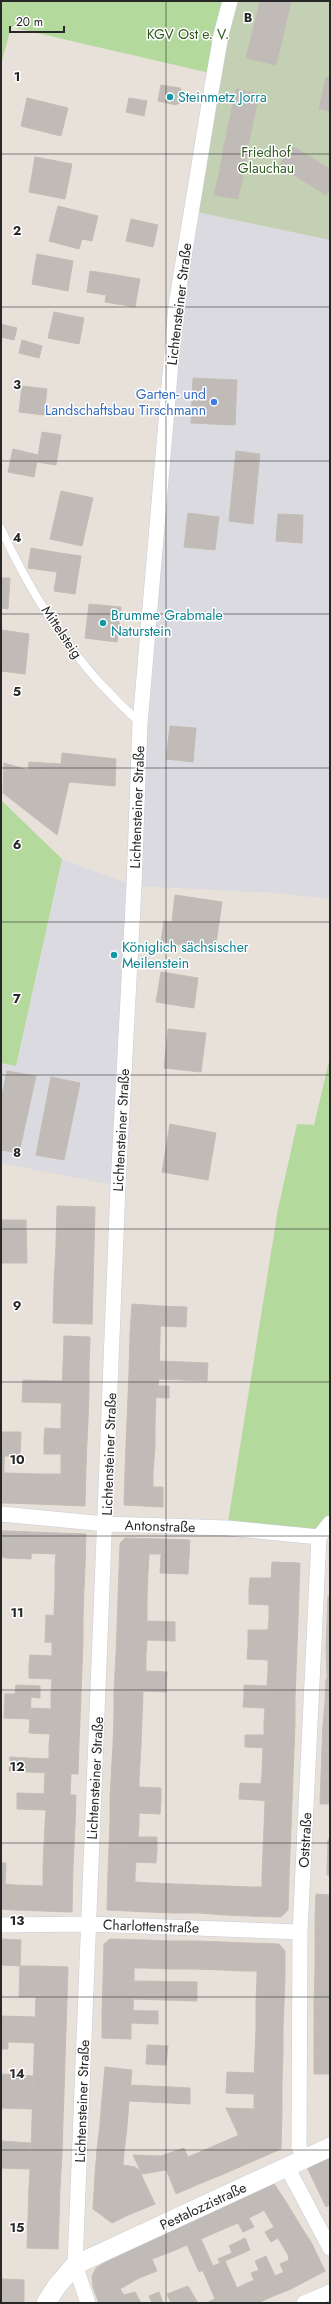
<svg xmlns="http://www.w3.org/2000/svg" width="331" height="2304" viewBox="0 0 331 2304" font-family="Jost,sans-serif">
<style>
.industrial{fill:#dcdae1}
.green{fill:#b4d99c}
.cemetery{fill:#c3d0b3}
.building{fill:#c0bbb7;stroke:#c3bdb4}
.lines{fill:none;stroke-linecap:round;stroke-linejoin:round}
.service-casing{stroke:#c8ccd7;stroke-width:9}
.minor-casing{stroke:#c8ccd7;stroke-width:16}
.tertiary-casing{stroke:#c8ccd7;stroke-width:20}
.service{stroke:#fff;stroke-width:8}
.minor{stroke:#fff;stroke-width:15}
.tertiary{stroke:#fff;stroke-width:19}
.grid{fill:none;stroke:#272727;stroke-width:1;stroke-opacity:0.55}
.culture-dot{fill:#0f9aa8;stroke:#fff;stroke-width:1.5}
.shop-dot{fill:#3f7fe0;stroke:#fff;stroke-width:1.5}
.labels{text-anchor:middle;stroke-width:3;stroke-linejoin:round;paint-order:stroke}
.park-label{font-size:14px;fill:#305a21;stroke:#fff}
.culture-label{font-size:14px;fill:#0d838f;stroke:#fff;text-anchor:start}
.street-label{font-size:14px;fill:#272727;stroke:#fff}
.shop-label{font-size:14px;fill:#366cbe;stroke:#fff;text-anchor:end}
.grid-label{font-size:13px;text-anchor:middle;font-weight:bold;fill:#272727;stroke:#fff;stroke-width:3;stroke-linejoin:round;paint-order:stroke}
</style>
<rect width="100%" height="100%" fill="#e8e1da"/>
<path class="industrial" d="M192 211 330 240V899L277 893 134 886 118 1186 1 1163V1063L16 1066 62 859 134 886 140 724Z"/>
<path class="green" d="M1 1H230L214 74 11 27 1 65Z
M1 800 62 859 16 1066 1 1063Z
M330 1057V1523L319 1537 227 1528 278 1209 297 1124 314 1125Z"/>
<path class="cemetery" d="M230 1H330V240L192 211Z"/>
<path class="building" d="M260 1 291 2 276 65 246 58Z
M326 77 330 78V111L319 109Z
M161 85 180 88 183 93 181 102 176 105 158 101Z
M236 89 259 94 247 151 224 146Z
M27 98 68 108 61 136 21 126Z
M129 98 147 101 144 116 126 112Z
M224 146 247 151 243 175 220 170Z
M292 146 330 169V188L326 195 279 166Z
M35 157 72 164 65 199 29 192Z
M220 170 243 175 238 199 214 195Z
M58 206 98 216 92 241 82 239 79 249 49 241Z
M131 219 158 225 153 247 126 241Z
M37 254 73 261 68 291 32 284Z
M90 271 110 274 106 295 87 292Z
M110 274 140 279 135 307 105 302Z
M54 312 84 318 79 344 48 338Z
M1 324 17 328 14 340 1 337Z
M22 340 42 346 39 358 19 353Z
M193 378 237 380 235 425 191 423Z
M22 386 47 389 44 415 19 412Z
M42 432 61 435 56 465 37 462Z
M13 449 38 455 34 477 8 472Z
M236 451 260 454 253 524 229 521Z
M61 491 93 498 82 546 50 539Z
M188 513 219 517 215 550 184 547Z
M278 514 303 515 302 543 276 541Z
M31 548 60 553 57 572 28 568Z
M60 553 81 556 75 594 54 591Z
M1 578H10L8 609 1 608Z
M89 604 121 607 117 642 85 638Z
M1 630 29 634 25 674 1 671Z
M170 726 196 728 193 762 166 759Z
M62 753 116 759 115 786 69 782 28 771 29 762 61 764Z
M4 763 69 782 57 835 3 793Z
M175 895 222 902 215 950 161 942 164 921 172 922Z
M161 972 198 978 194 1008 156 1002Z
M168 1029 206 1033 201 1072 164 1068Z
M7 1071 36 1076 19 1153 1 1150V1100Z
M51 1077 80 1083 64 1160 36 1155Z
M170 1124 216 1133 208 1180 162 1172Z
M57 1206 95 1207 94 1247 56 1245Z
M1 1220H26L27 1263H1Z
M56 1245 94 1247 93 1286 54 1284Z
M54 1284 93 1286 92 1324 53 1323Z
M132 1304 161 1306 160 1337 130 1335Z
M161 1306 187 1307 186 1327 161 1326Z
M130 1335 160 1337 159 1372 129 1371Z
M64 1336 90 1337 89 1367 63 1366Z
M159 1361 208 1363 207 1381 159 1379Z
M63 1366 89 1367V1392L62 1391Z
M129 1371 159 1372 158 1386H169V1398L128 1396Z
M23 1380 62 1381V1403L22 1402Z
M62 1391 89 1392 88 1420 61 1419Z
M128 1396 156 1397 155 1423 127 1422Z
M61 1419 88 1420 87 1442 44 1440 45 1428 61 1429Z
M127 1422 155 1423V1447L126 1446Z
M1 1432H5L3 1503H1Z
M5 1432H21L20 1456H4Z
M44 1440 87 1442 86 1466H61V1454H44Z
M126 1446 155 1447 153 1472 125 1471Z
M61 1466H86L85 1506 37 1504 38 1474H61Z
M125 1471 153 1472V1487H163V1507L124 1505Z
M4 1473 38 1474 37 1504 3 1503Z
M1 1531H8L7 1558 1 1557Z
M8 1531 32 1532 31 1559 7 1558Z
M32 1532 86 1534 85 1567 55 1566 56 1554 31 1553Z
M125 1538 162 1539 161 1554H149L148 1571 119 1570 120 1543Z
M162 1539 190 1540 188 1574 160 1573Z
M272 1562 300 1563 299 1591 249 1589 250 1578H271Z
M55 1566 85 1567 84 1589 55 1588Z
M119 1570 148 1571 147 1599 118 1598Z
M55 1588 84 1589 83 1617 54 1616Z
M249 1589 299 1591 298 1620 269 1619V1605L249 1604Z
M328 1596H330V1622H327Z
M118 1598 147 1599V1621L175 1622V1633L117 1629Z
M46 1615 83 1617V1643L45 1642Z
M269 1619 298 1620 297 1647 248 1645V1630H268Z
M327 1622H330V1648H326Z
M117 1629 175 1633V1641L147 1640 146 1655 116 1654Z
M52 1642 83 1643 82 1667 29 1665 30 1655 52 1656Z
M248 1645 297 1647 296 1673 268 1671V1660L247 1659Z
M326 1648H330V1679H327Z
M116 1654 146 1655V1671L167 1672 166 1692 114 1690Z
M29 1665 82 1667 81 1695 51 1694 52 1679 29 1678Z
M268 1671 296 1673 295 1697 244 1695V1685L267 1686Z
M326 1679H330V1702H325Z
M16 1685 40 1686V1698L31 1697 30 1719 4 1718 5 1694H15Z
M114 1690 143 1692 142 1719 114 1718Z
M51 1694 81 1695 80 1721 30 1719V1708L51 1709Z
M244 1695 295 1697V1724L264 1723 265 1708 243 1707Z
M325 1702H330V1725H323Z
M114 1718 142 1719 141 1745 113 1744Z
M30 1719 80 1721 79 1745H49L50 1734 29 1733Z
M264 1723 295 1724 294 1749 245 1747V1735H264Z
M323 1725H330V1748H322Z
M113 1744 141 1745 139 1781 111 1780Z
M49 1745H79L78 1774 28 1772V1758L49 1759Z
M263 1748 294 1749 293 1775 262 1774Z
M322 1748H330V1776H321Z
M10 1757 28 1758V1772L9 1771Z
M45 1773 71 1774 70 1795 44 1794Z
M262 1774 293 1775 292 1802 239 1799 240 1783 261 1784Z
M321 1776H330V1804H320Z
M111 1780 139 1781V1787L161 1788V1801L110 1799Z
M17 1793 76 1795 75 1826 45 1825 46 1810 17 1809Z
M110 1799 161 1801 160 1814 139 1813V1823L110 1822Z
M265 1801 292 1802 291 1828 264 1827Z
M110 1822 139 1823 138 1837H157V1850L109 1847Z
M45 1825 75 1826 73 1867 43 1866Z
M264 1827 291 1828 290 1852 263 1851Z
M328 1839H330V1875H327Z
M109 1847 157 1850 156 1863 136 1862 135 1874 108 1873Z
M263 1851 290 1852 289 1878 262 1876Z
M1 1863H6L5 1884 15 1885V1910L1 1909Z
M43 1866 73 1867 72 1912 15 1910V1885L43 1886Z
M108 1873 135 1874V1882L151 1883 149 1912 107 1910Z
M262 1876 289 1878 288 1910 281 1917 250 1916 251 1887H262Z
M151 1883 175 1884 174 1913 149 1912Z
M175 1884 200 1885 199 1913H174Z
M200 1885 226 1886 225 1915 199 1913Z
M226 1886 251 1887 250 1916 225 1915Z
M316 1894 330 1895V1921H315Z
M315 1921H330V1942H315Z
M1 1939 21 1940 20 1966 1 1965Z
M110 1939 146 1940 145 1968H134V1981L103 1980 104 1944Z
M146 1940 170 1941 169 1969 145 1968Z
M170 1941H196L195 1969H169Z
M196 1941 223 1942V1970L195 1969Z
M223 1942 246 1943 245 1971 223 1970Z
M315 1942H330V1972H315Z
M246 1943 279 1944 285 1951V1977L257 1976V1971H245Z
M20 1966H37L36 1997H19Z
M37 1966 68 1967 67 1999 36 1997Z
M315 1972H330V2001H314Z
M257 1976 285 1977 284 2003 256 2002Z
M103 1980 134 1981 133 2011 102 2010Z
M134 1981 197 1982V2001L134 1999Z
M36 1997 67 1999 66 2029 35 2028Z
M314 2001H330V2024H314Z
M256 2002 284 2003 283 2030 256 2029Z
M102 2010 158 2011V2024L131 2023V2039L102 2038Z
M1 2016 35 2017V2043L8 2042V2049H1Z
M314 2024H330V2050H314Z
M35 2028 66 2029 65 2059 34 2058Z
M256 2029 283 2030V2054L255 2053Z
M147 2045 168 2046 166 2065 146 2064Z
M314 2050H330V2074H314Z
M255 2053 283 2054 282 2082 254 2081Z
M34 2058 65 2059 64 2093 33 2092Z
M105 2067 132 2070 129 2101 102 2099Z
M227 2072 254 2073V2094L226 2093Z
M1 2074 33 2076V2092L1 2091Z
M254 2081 282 2082V2110L254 2109Z
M130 2085 190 2088V2104L129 2101Z
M1 2091 33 2092 32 2109 1 2108Z
M33 2092 64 2093 63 2121 32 2120Z
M102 2099 129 2101 127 2127 100 2124Z
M226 2108 282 2110 281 2149 251 2162Z
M32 2120 63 2121 62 2154 31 2152Z
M100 2124 127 2127 124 2152 97 2150Z
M239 2135 251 2162 226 2173 214 2146Z
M1 2141 31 2143 30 2169 1 2168Z
M214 2146 226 2173 199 2184 188 2157Z
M184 2148 199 2184 176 2194 161 2156Z
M97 2150 124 2152 123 2165 135 2167 139 2170 130 2177 95 2175Z
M31 2152 62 2154 60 2188 29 2187Z
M133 2155 161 2156 166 2170 142 2174Z
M330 2156V2205L326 2207 307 2167Z
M139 2170 155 2204 126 2216 120 2202 122 2184 129 2185 130 2177Z
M95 2175 130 2177 129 2185 122 2184 120 2202 126 2216 112 2223 93 2209Z
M273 2182 288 2205 268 2217 264 2210 259 2213 249 2193Z
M29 2187 60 2188 59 2219 28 2218Z
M249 2193 259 2213 238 2223 230 2203Z
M230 2203 238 2223 219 2231 210 2211Z
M288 2205 300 2225 271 2242 265 2232 274 2227 268 2217Z
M210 2211 219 2231 201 2239 192 2219Z
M28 2218 59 2219 58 2249 27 2248Z
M249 2218 254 2227 243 2232 238 2223Z
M192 2219 201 2239 173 2251 164 2231Z
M300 2225 311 2242 288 2255 278 2238Z
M164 2231 173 2251 152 2259 144 2241Z
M245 2238 250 2250 234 2257 229 2246Z
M201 2239 213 2266 199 2272 187 2245Z
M144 2241 157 2271 139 2278 127 2249Z
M311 2242 325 2271 291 2289 280 2264 289 2260 288 2255Z
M127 2249 139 2278 120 2289 93 2287 92 2276 96 2268Z
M232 2253 234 2257 220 2263 218 2259Z
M266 2256 275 2276 284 2272 291 2289 271 2297 255 2261Z
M225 2261 237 2288 243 2285 251 2303H229L213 2266Z
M213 2266 229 2303H206L215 2299 203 2271Z
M259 2270 271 2297 258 2303H251L243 2285 254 2280 251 2273Z
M1 2279 24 2280V2303H1Z
M188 2286 198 2303H171L167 2294Z
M93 2287 120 2289 124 2295 135 2292 141 2303H99Z
M159 2292 163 2303H152L149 2296Z"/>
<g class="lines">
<g class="service-casing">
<path id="service" d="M1 529C26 583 59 638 99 682 112 696 126 710 140 723"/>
</g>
<g class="minor-casing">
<path id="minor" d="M1 1514 106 1524 227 1528 319 1537
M1 1925 88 1924 300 1932
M305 2159 299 2147 300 1932 319 1537 330 1523
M287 2167 330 2248
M88 2303 75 2265 118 1186 134 886 140 724 176 305 210 98 221 35 230 1
M304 2303 330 2292"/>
</g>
<g class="tertiary-casing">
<path id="tertiary" d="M46 2303 57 2286 75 2265 330 2147"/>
</g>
<use href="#service" class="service"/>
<use href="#minor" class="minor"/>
<use href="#tertiary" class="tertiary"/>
</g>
<path class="grid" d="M166 1V2303M1 154H330M1 307H330M1 461H330M1 614H330M1 768H330M1 922H330M1 1075H330M1 1229H330M1 1382H330M1 1536H330M1 1690H330M1 1843H330M1 1997H330M1 2150H330"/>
<g class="culture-dot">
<circle cx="170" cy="97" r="4"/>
<circle cx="103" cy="623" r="4"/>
<circle cx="114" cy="955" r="4"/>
</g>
<circle class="shop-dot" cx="214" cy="402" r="4"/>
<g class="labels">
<g class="park-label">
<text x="188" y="39">KGV Ost e. V.</text>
<text x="266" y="157">Friedhof<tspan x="266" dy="16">Glauchau</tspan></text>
</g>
<g class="culture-label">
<text x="178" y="102">Steinmetz Jorra</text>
<text x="111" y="620">Brumme Grabmale<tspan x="111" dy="16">Naturstein</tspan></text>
<text x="122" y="952">Königlich sächsischer<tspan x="122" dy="16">Meilenstein</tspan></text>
</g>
<g class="street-label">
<text transform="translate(179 304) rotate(-83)" y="5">Lichtensteiner Straße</text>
<text transform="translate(62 632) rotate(56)" y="5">Mittelsteig</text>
<text transform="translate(137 807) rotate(-88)" y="5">Lichtensteiner Straße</text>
<text transform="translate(121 1130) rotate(-87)" y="5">Lichtensteiner Straße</text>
<text transform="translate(109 1454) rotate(-88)" y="5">Lichtensteiner Straße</text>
<text transform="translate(160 1526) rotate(2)" y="5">Antonstraße</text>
<text transform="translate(95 1778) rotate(-87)" y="5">Lichtensteiner Straße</text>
<text transform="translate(305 1840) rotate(-87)" y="5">Oststraße</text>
<text transform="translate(151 1926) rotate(2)" y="5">Charlottenstraße</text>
<text transform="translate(82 2101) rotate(-88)" y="5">Lichtensteiner Straße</text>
<text transform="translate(203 2206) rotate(-25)" y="5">Pestalozzistraße</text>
</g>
<g class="shop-label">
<text x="206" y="399">Garten- und<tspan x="206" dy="16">Landschaftsbau Tirschmann</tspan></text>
</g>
</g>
<g class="grid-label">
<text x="248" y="22">B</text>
<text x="17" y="81">1</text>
<text x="17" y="235">2</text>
<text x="17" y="389">3</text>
<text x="17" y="542">4</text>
<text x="17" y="696">5</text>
<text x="17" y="849">6</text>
<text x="17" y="1003">7</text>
<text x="17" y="1157">8</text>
<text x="17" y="1310">9</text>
<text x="17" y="1464">10</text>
<text x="17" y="1617">11</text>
<text x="17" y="1771">12</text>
<text x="17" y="1925">13</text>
<text x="17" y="2078">14</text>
<text x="17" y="2232">15</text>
</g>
<rect width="331" height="2304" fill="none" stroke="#272727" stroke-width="4"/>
<path d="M10 26v6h54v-6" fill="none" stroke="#272727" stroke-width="2"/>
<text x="16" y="26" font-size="12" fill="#272727" stroke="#ffffff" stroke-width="3" paint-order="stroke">20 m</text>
</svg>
